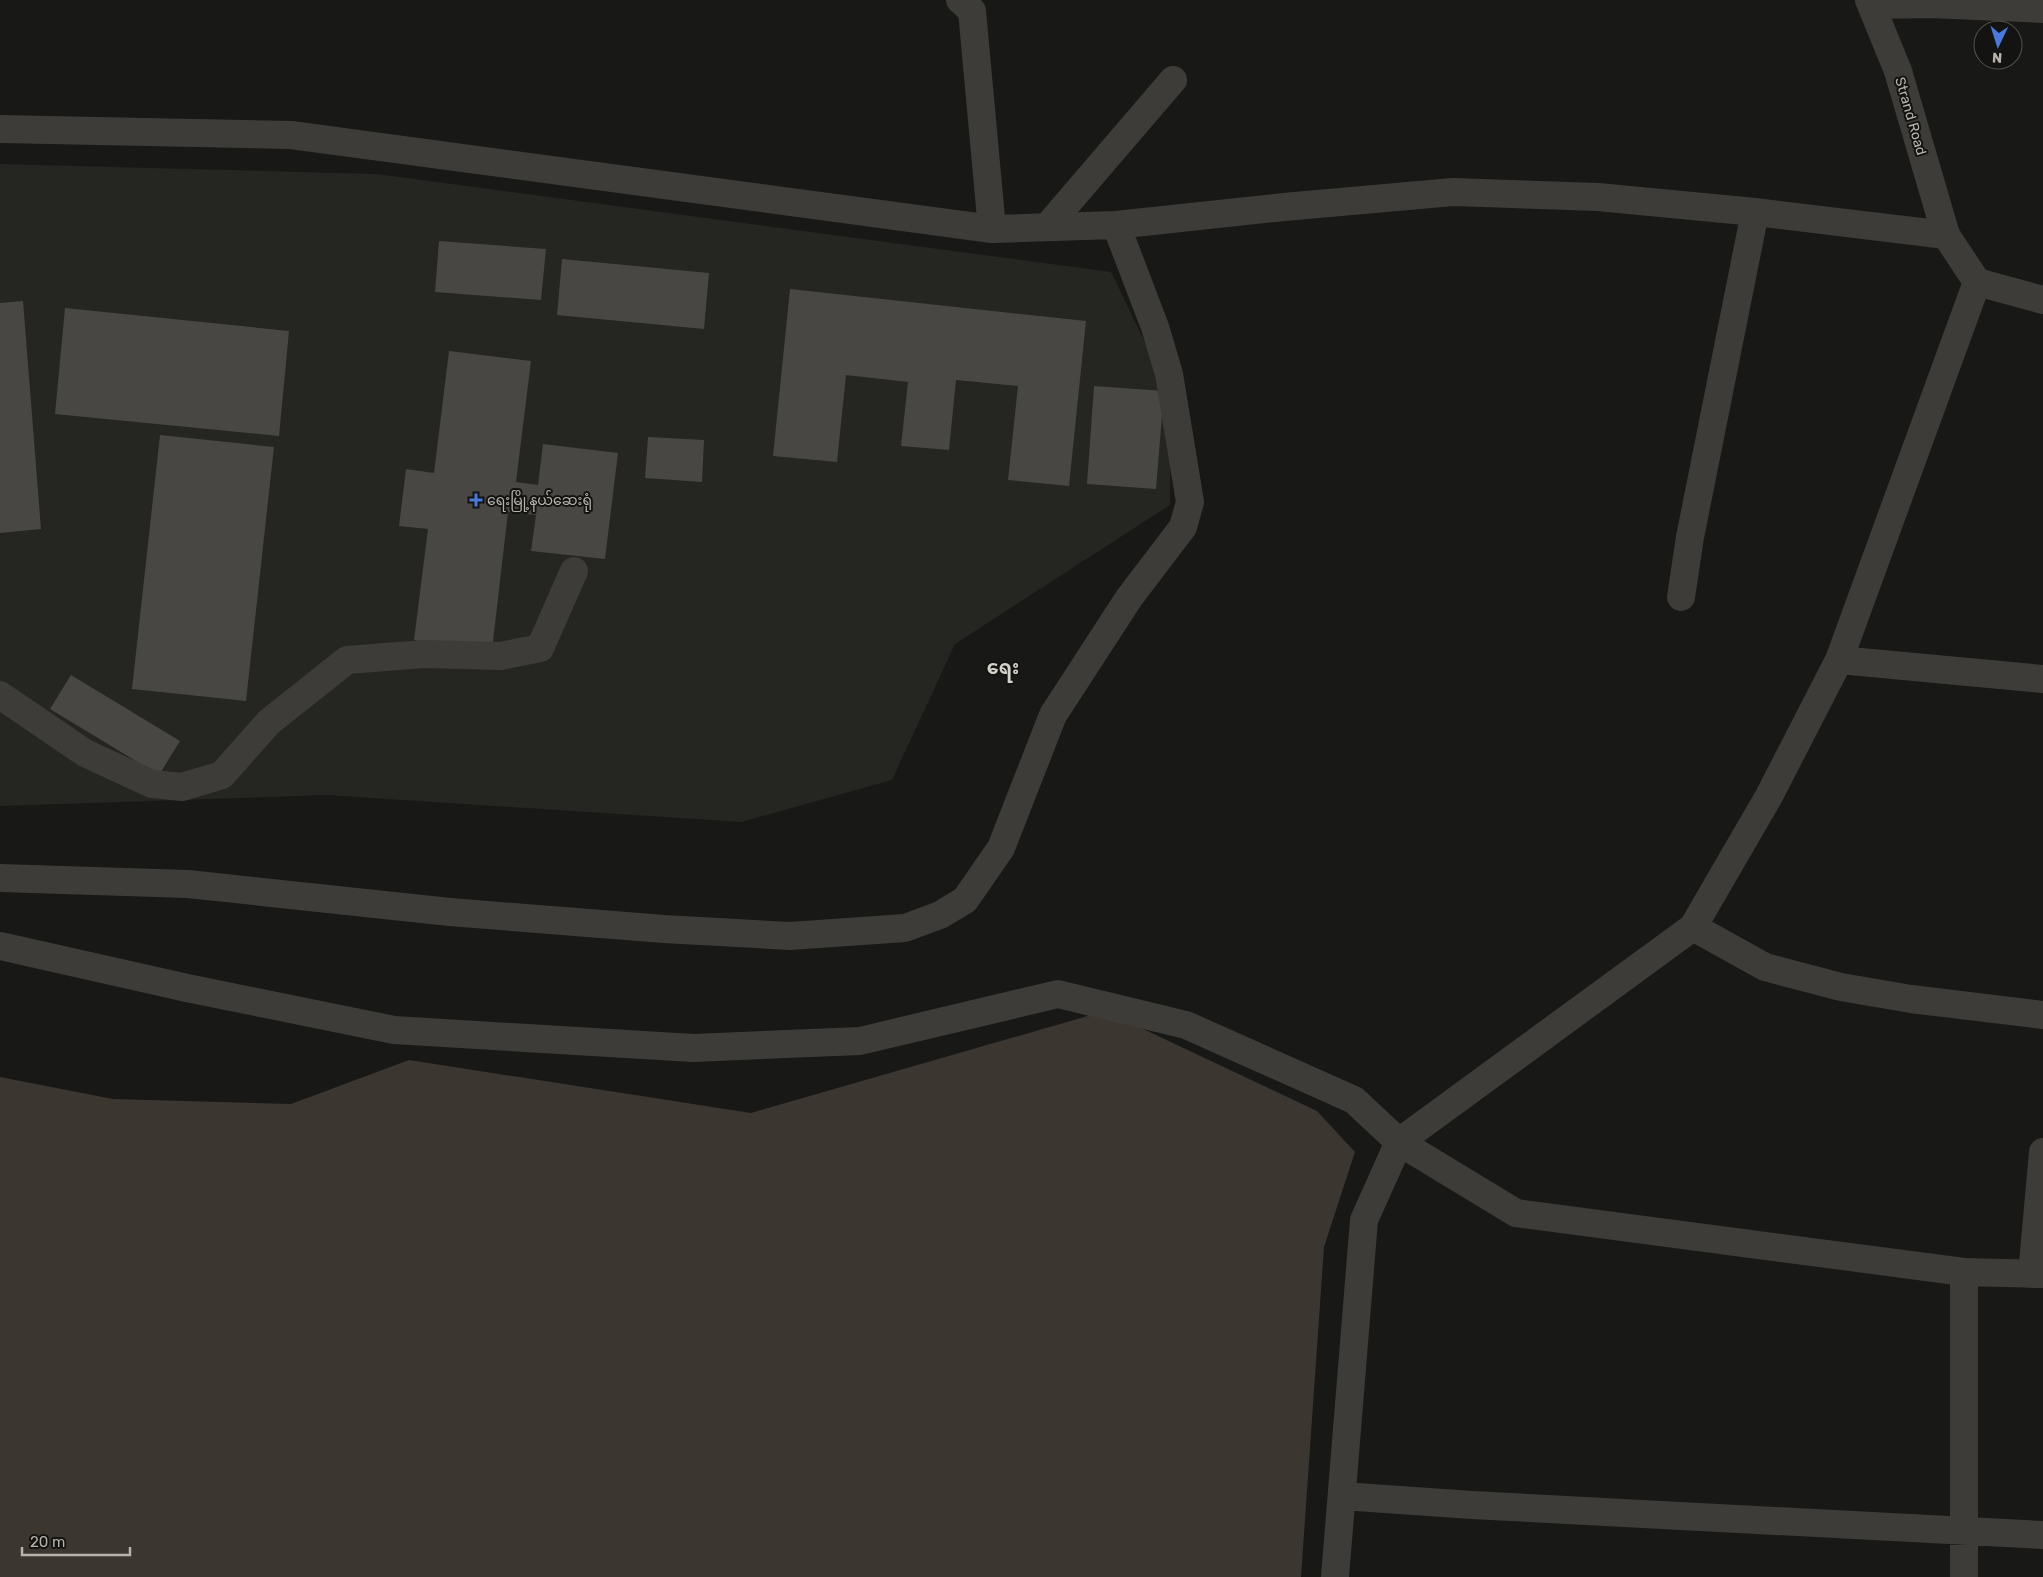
<svg xmlns="http://www.w3.org/2000/svg" width="2043" height="1577" viewBox="0 0 2043 1577" font-family="Rubik,'Noto Sans Myanmar',sans-serif">
<style>
.built{fill:#252522}
.water{fill:#3c3630}
.building{fill:#484743}
.lines{fill:none;stroke-linecap:round;stroke-linejoin:round}
.minor{stroke:#3d3c38;stroke-width:28}
.poi-dot{fill:#4979de;stroke:#131311;stroke-width:2}
.labels{text-anchor:middle;stroke-width:4;stroke-linejoin:round;paint-order:stroke}
.street-label{font-size:14px;fill:#b6b3aa;stroke:#131311}
.poi-label{font-size:14px;fill:#b6b3aa;stroke:#131311;text-anchor:start}
.district-label{font-size:19px;font-weight:bold;fill:#d3d1ca;stroke:#131311}
</style>
<rect width="100%" height="100%" fill="#181816"/>
<path class="built" d="M0 164 377 174 1111 272 1171 396 1170 505 955 644 892 780 741 822 327 795 0 806Z"/>
<path class="water" d="M1105 1011 1317 1111 1355 1152 1324 1247 1301 1577H0V1077L113 1099 291 1104 409 1060 751 1113Z"/>
<path class="building" d="M439 241 546 249 541 300 435 292Z
M562 259 709 273 704 329 557 315Z
M790 289 1086 321 1069 486 1008 480 1018 386 956 380 949 450 901 446 908 382 846 375 837 462 773 456Z
M23 301 41 529 0 533V303Z
M65 308 289 331 279 436 55 414Z
M449 351 531 361 516 482 538 485 543 444 618 453 605 559 531 551 536 515 508 512 492 650 414 640 428 529 399 526 406 469 434 473Z
M1094 386 1164 391 1156 489 1087 484Z
M160 435 274 447 246 701 132 689Z
M648 437 704 440 702 482 645 478Z
M71 675 180 741 159 775 50 709Z"/>
<g class="lines">
<path class="minor" d="M960 0 972 11 992 229
M1869 0 1898 71 1946 235
M1872 5 1931 4 2043 9
M0 129 291 135 992 229 1116 225 1284 207 1453 192 1598 197 1755 212 1946 235 1977 282 2043 300
M1047 227 1173 80
M1681 597 1690 537 1755 212
M1839 660 2043 679
M0 695 85 753 152 784 182 787 222 775 269 722 347 660 424 654 501 656 540 648 574 571
M0 878 188 884 450 912 664 929 790 936 905 928 940 915 965 900 1001 848 1053 715 1129 598 1183 527 1190 502 1169 374 1155 327 1116 225
M1693 927 1765 967 1841 987 1911 999 2043 1015
M0 946 187 988 394 1030 693 1048 860 1041 1058 994 1186 1025 1354 1100 1399 1142 1516 1213 1964 1272 2043 1274
M1964 1272V1577
M2032 1274 2043 1152
M1342 1496 1472 1505 2043 1535
M1335 1577 1364 1220 1399 1142 1693 927 1769 796 1839 660 1977 282"/>
</g>
<path class="poi-dot" d="M473.5 492.5h5v5h5v5h-5v5h-5v-5h-5v-5h5z"/>
<g class="labels">
<g class="street-label">
<text transform="translate(1911 116) rotate(74)" y="5">Strand Road</text>
</g>
<g class="poi-label">
<text x="487" y="505">ရေးမြို့နယ်ဆေးရုံ</text>
</g>
<g class="district-label">
<text x="1003" y="674">ရေး</text>
</g>
</g>
<g transform="translate(1998 45) rotate(184)"><circle r="24" fill="#131311" stroke="#54534e"/>
<path d="M0-4L9 19L0 12L-9 19Z" fill="#4979de"/>
<text y="-8" font-size="14" font-weight="bold" text-anchor="middle" fill="#b6b3aa">N</text>
</g>
<path d="M22 1547v8h108v-8" fill="none" stroke="#b6b3aa" stroke-width="2.5"/>
<text x="30" y="1547" font-size="15" fill="#b6b3aa" stroke="#131311" stroke-width="4" paint-order="stroke">20 m</text>
</svg>
